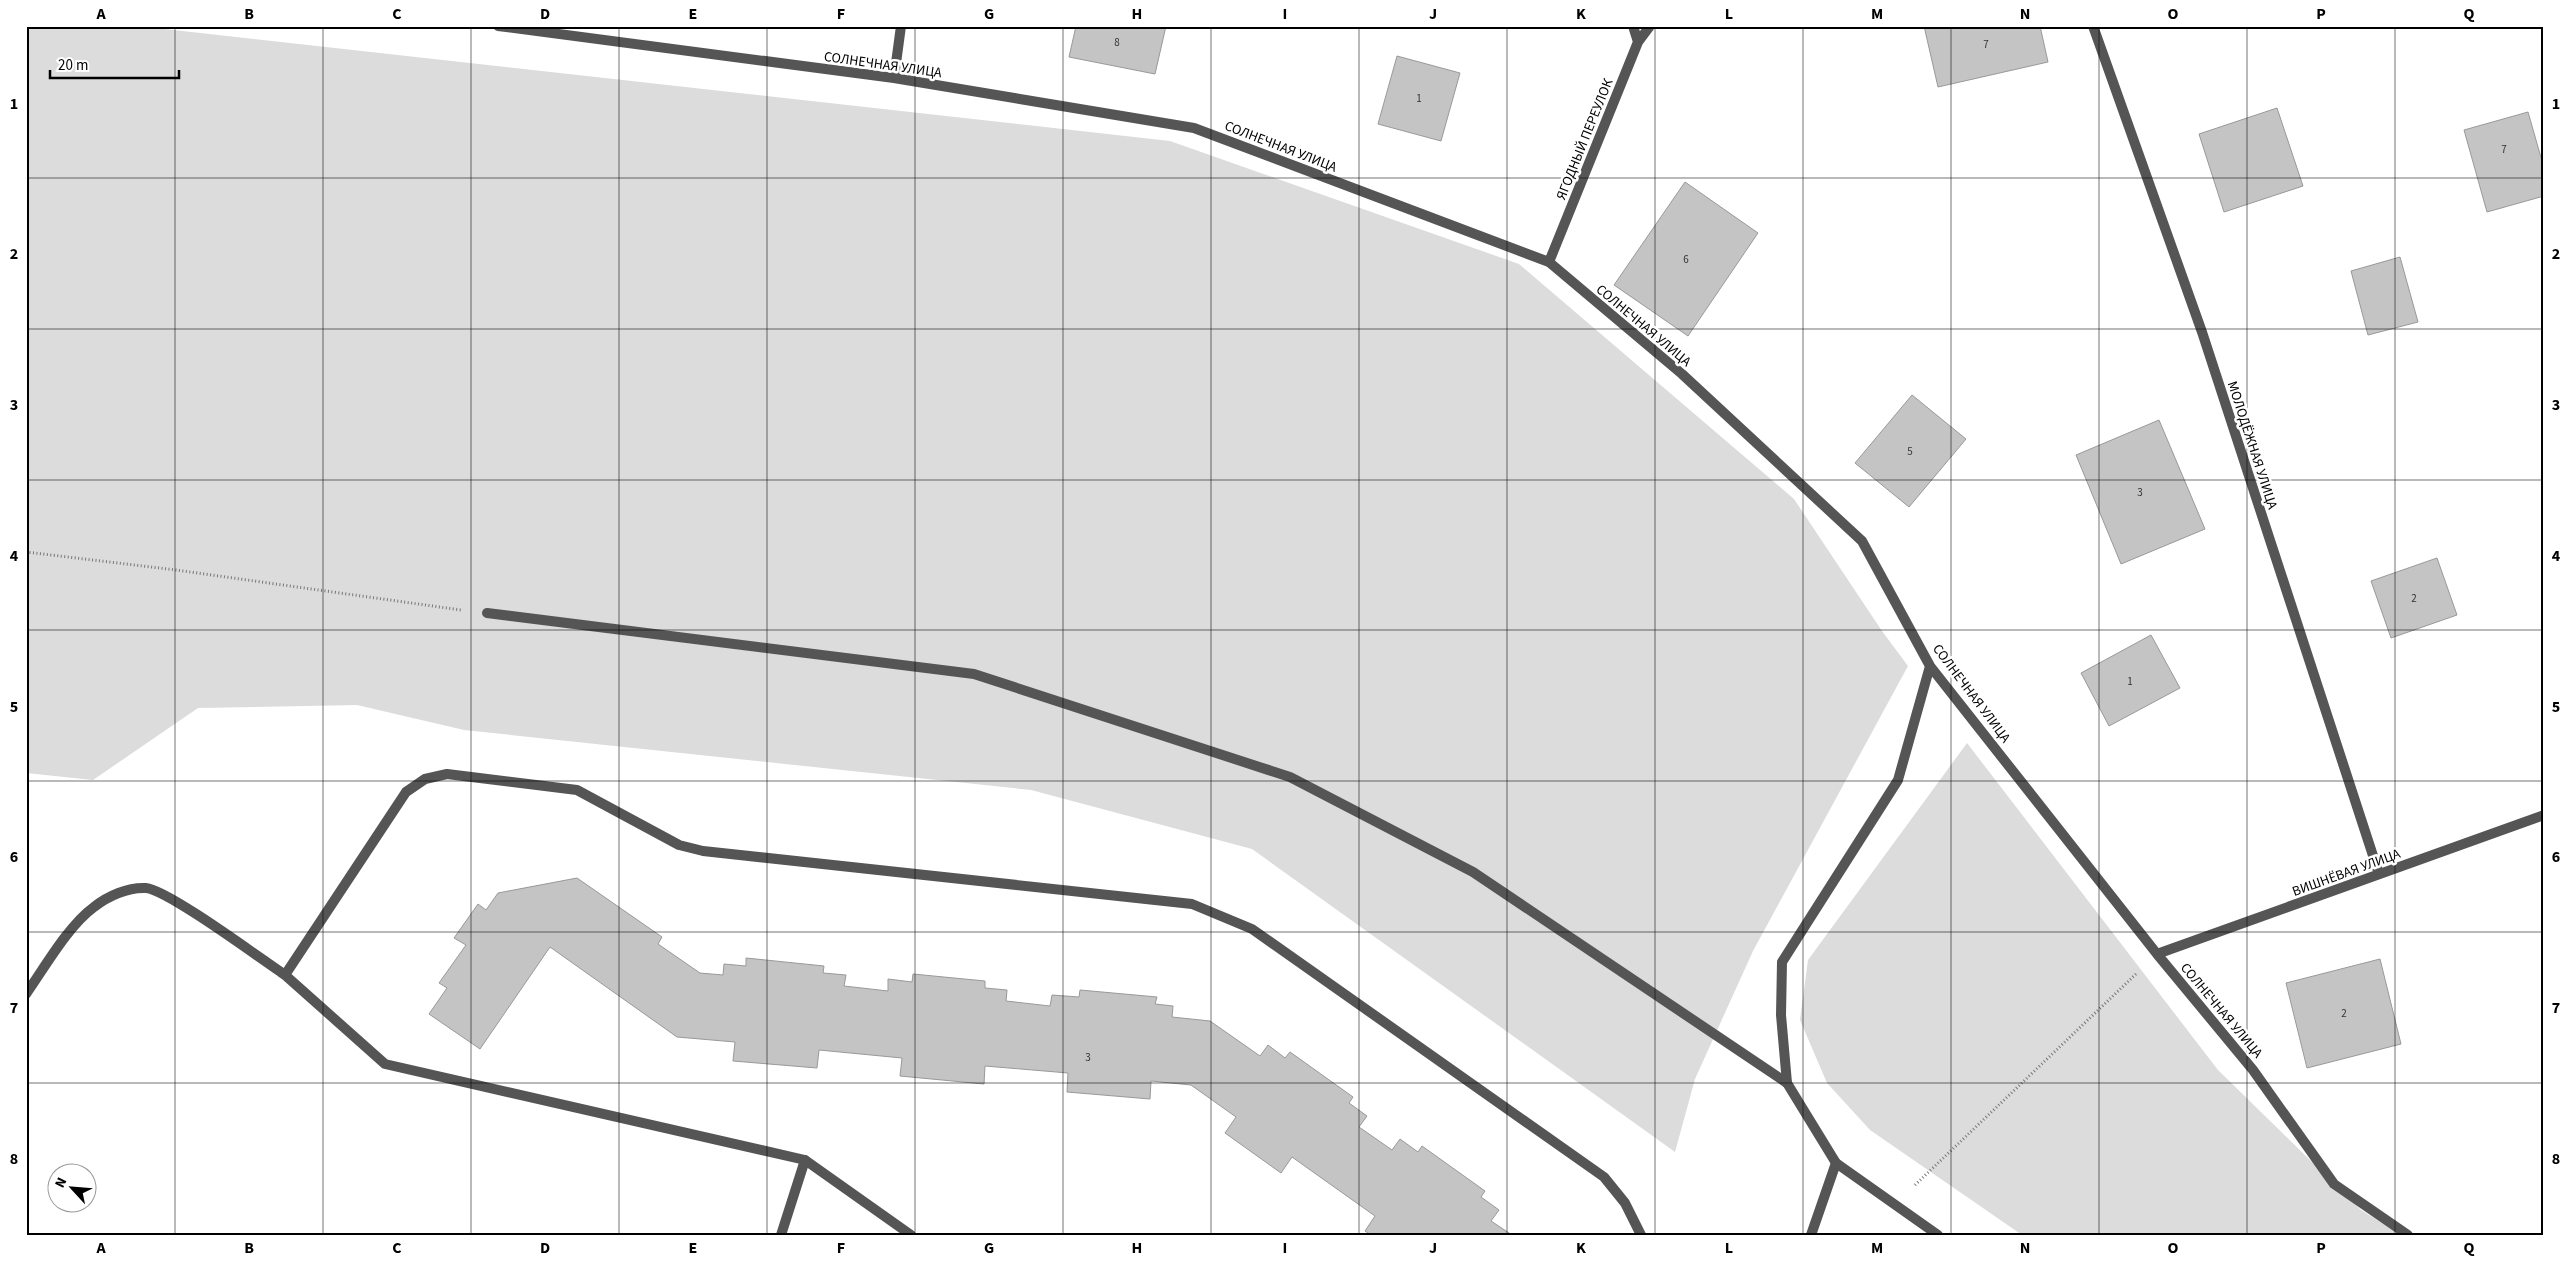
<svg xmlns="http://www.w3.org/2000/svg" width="2570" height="1261" viewBox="0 0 2570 1261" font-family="'Source Sans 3',sans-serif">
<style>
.green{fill:#dcdcdc}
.building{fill:#c4c4c4;stroke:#999}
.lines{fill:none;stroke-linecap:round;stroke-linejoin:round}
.path{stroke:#777;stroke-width:3;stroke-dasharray:1 2.5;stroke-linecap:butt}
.service{stroke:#555;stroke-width:10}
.minor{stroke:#555;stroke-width:10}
.grid{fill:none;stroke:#000;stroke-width:1;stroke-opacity:0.55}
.labels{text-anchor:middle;stroke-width:5;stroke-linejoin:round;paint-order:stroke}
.number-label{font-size:11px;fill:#313131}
.street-label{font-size:14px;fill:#000;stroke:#fff}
.neatline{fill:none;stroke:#000;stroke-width:2}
.grid-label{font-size:16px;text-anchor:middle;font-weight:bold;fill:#000}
</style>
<rect width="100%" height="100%" fill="#fff"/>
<path class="green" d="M26 26H138L1170 141 1519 264 1794 499 1882 631 1908 666 1753 951 1695 1079 1675 1152 1252 849 1031 790 464 730 357 705 198 708 93 780 26 773Z
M1967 743 2218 1070 2361 1210 2401 1235H2022L1870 1130 1827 1083 1800 1020 1808 960Z"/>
<path class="building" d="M1076 26H1166L1155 74 1069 57Z
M1924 26H2040L2048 62 1938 87Z
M1397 56 1460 73 1441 141 1378 124Z
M2277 108 2303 186 2224 212 2199 134Z
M2528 112 2544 168V196L2487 212 2464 130Z
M1685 182 1758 233 1688 336 1614 285Z
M2400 257 2418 322 2368 335 2351 271Z
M1912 395 1966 439 1909 507 1855 463Z
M2159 420 2205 529 2121 564 2076 455Z
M2437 558 2457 615 2391 638 2371 581Z
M2151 635 2180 688 2109 726 2081 673Z
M577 878 662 937 658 944 700 973 723 975 724 964 746 966V958L824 966 823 973 846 975 844 986 888 991V979L912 982 913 974 985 981V988L1007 990 1006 1001 1050 1006 1052 995 1079 997 1080 990 1157 997 1155 1004 1173 1006 1172 1017 1210 1021 1260 1056 1268 1045 1285 1058 1290 1052 1353 1097 1349 1103 1367 1116 1359 1127 1392 1150 1400 1139 1418 1152 1422 1146 1485 1191 1481 1197 1499 1210 1491 1221 1512 1235H1371L1365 1231 1375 1216 1292 1157 1281 1173 1225 1133 1236 1117 1191 1085 1151 1081 1150 1099 1067 1092 1068 1073 985 1066 984 1084 900 1076 902 1058 819 1050 817 1068 733 1061 735 1042 677 1037 550 947 480 1049 429 1014 447 988 439 983 466 945 454 938 478 904 486 910 498 893Z
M2380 959 2401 1044 2307 1068 2286 983Z"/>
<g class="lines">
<path class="path" d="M26 552 176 570 461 610
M1915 1185 2136 974"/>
<path class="service" d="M487 613 974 674 1290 777 1473 872 1787 1083
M26 994C45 967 68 926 94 907 108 896 128 887 146 888 168 890 261 959 285 975
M911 1235 805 1160 385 1064 285 975 406 792 425 779 447 774 577 790 679 845 703 851 1192 904 1252 929 1604 1177 1625 1203 1641 1235
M1811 1235 1836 1163"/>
<path class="minor" d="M498 26 894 78 1194 128 1549 262 1682 374 1862 541 1930 666 2157 954 2253 1070 2334 1184 2408 1235
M2093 26 2202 332 2379 874
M1638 42 1650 26
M894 78 901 26
M1549 262 1638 42 1633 26
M1930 666 1898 780 1782 962 1781 1015 1787 1083 1836 1163 1938 1235
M2157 954 2544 815
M781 1235 805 1160"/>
</g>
<path class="grid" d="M175 26V1235M323 26V1235M471 26V1235M619 26V1235M767 26V1235M915 26V1235M1063 26V1235M1211 26V1235M1359 26V1235M1507 26V1235M1655 26V1235M1803 26V1235M1951 26V1235M2099 26V1235M2247 26V1235M2395 26V1235M26 178H2544M26 329H2544M26 480H2544M26 630H2544M26 781H2544M26 932H2544M26 1083H2544"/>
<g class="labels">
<g class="number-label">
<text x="1117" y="46">8</text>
<text x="1986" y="48">7</text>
<text x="1419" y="102">1</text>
<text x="2504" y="153">7</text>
<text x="1686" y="263">6</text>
<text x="1910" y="455">5</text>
<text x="2140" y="496">3</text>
<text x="2414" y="602">2</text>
<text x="2130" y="685">1</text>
<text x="2344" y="1017">2</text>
<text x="1088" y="1061">3</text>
</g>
<g class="street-label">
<text transform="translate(883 64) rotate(8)" y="5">СОЛНЕЧНАЯ УЛИЦА</text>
<text transform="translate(1584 139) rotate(-68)" y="5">ЯГОДНЫЙ ПЕРЕУЛОК</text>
<text transform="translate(1281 146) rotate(21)" y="5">СОЛНЕЧНАЯ УЛИЦА</text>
<text transform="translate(1644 325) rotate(40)" y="5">СОЛНЕЧНАЯ УЛИЦА</text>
<text transform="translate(2253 445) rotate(72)" y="5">МОЛОДЁЖНАЯ УЛИЦА</text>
<text transform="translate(1972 693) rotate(53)" y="5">СОЛНЕЧНАЯ УЛИЦА</text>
<text transform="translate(2346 872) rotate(-20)" y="5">ВИШНЁВАЯ УЛИЦА</text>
<text transform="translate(2222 1010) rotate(50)" y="5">СОЛНЕЧНАЯ УЛИЦА</text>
</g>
</g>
<rect width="2570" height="1261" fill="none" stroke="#ffffff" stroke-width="55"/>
<g transform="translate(72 1188) rotate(296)"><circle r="24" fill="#ffffff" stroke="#999999"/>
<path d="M0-4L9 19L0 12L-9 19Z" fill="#000000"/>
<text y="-8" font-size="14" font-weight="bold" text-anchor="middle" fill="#000000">N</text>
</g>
<path d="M50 70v8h129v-8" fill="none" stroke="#000000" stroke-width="2.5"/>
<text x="58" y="70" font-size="15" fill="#000000" stroke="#ffffff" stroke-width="4" paint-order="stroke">20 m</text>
<rect x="28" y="28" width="2514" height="1206" class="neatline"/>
<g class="grid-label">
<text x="101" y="19">A</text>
<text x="249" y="19">B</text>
<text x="397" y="19">C</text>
<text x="545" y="19">D</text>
<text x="693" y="19">E</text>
<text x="841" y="19">F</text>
<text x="989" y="19">G</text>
<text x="1137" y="19">H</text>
<text x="1285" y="19">I</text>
<text x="1433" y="19">J</text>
<text x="1581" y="19">K</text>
<text x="1729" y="19">L</text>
<text x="1877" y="19">M</text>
<text x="2025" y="19">N</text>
<text x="2173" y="19">O</text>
<text x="2321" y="19">P</text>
<text x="2469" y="19">Q</text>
<text x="14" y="109">1</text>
<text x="2556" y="109">1</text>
<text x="14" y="259">2</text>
<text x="2556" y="259">2</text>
<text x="14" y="410">3</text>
<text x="2556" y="410">3</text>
<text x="14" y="561">4</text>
<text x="2556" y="561">4</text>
<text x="14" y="712">5</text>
<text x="2556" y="712">5</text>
<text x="14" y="862">6</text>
<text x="2556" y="862">6</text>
<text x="14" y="1013">7</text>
<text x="2556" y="1013">7</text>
<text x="14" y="1164">8</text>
<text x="2556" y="1164">8</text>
<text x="101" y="1253">A</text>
<text x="249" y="1253">B</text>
<text x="397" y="1253">C</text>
<text x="545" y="1253">D</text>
<text x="693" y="1253">E</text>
<text x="841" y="1253">F</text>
<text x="989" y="1253">G</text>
<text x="1137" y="1253">H</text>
<text x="1285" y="1253">I</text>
<text x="1433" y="1253">J</text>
<text x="1581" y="1253">K</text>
<text x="1729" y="1253">L</text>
<text x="1877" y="1253">M</text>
<text x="2025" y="1253">N</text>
<text x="2173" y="1253">O</text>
<text x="2321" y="1253">P</text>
<text x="2469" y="1253">Q</text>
</g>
</svg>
